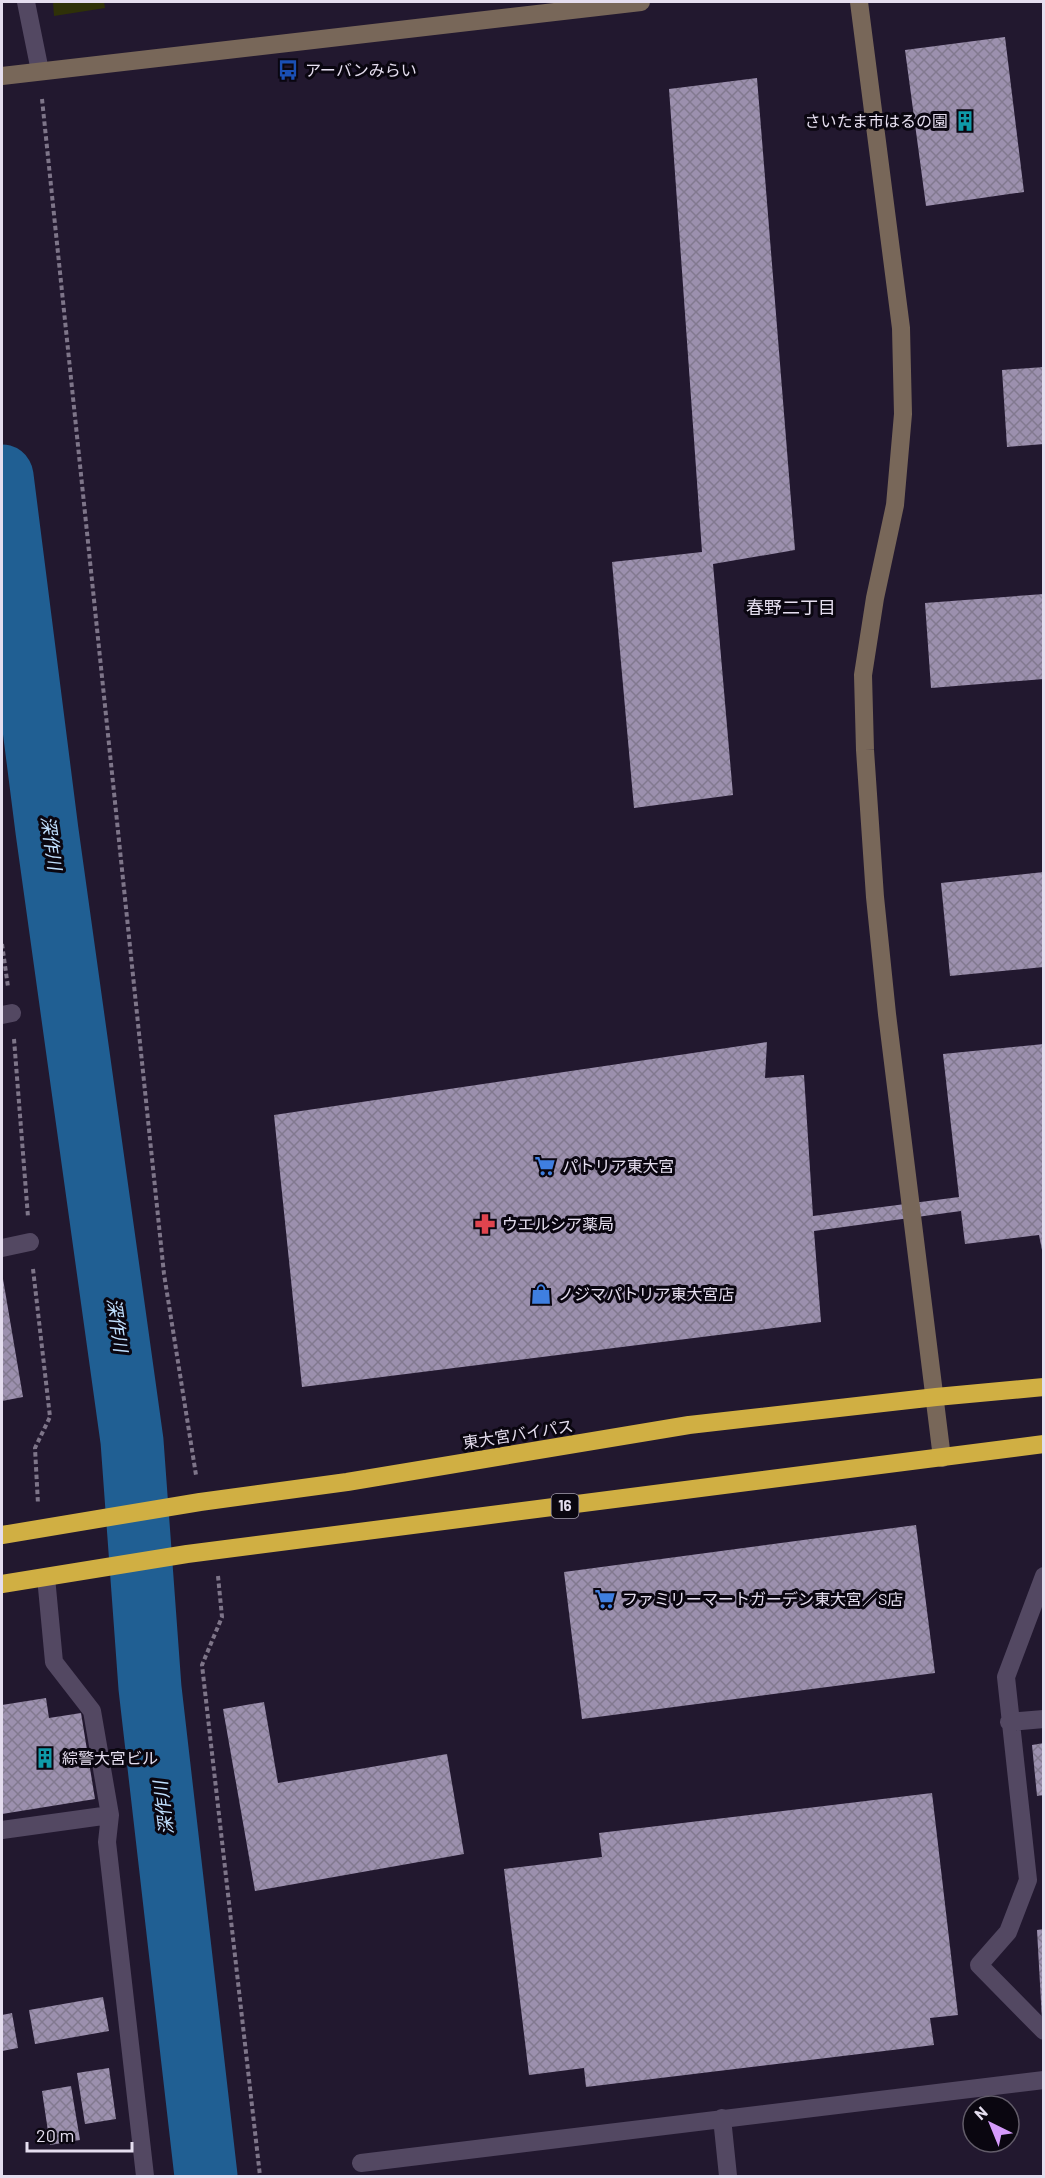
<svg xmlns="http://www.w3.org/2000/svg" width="1045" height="2178" viewBox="0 0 1045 2178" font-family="Barlow,'Noto Sans JP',sans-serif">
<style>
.park{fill:#2f3108}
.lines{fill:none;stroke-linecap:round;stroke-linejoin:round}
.river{stroke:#205f93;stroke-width:63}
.building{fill:url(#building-cross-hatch)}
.path{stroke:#7e7589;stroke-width:4;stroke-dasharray:4.5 3;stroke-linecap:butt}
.street{stroke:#534862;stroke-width:18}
.secondary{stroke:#786759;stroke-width:18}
.highway{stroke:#d0af43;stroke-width:18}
.labels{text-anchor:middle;stroke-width:6;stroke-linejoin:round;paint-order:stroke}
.shield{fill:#0a0610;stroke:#a39dac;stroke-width:1.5}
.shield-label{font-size:15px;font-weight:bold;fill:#e5deef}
.poi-label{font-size:16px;fill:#e5deef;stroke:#0a0610;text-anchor:start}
.street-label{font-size:16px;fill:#e5deef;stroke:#0a0610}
.neighbourhood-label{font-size:18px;fill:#e5deef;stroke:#0a0610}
.water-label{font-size:18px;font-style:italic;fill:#c1e0ff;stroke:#0a0610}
</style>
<defs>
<pattern id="building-cross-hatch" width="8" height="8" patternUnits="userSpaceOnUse" patternTransform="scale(1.5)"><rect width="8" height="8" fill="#9c90ae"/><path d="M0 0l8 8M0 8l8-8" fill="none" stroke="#82798f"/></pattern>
</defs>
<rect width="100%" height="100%" fill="#22182f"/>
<path class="park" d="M53 2H104L105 8 54 16Z"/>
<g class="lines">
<path class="river" d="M2 476 47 831 132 1441 150 1688 206 2176"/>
</g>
<path class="building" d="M1005 37 1024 192 926 206 905 50Z
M757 78 795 550 713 564 733 795 634 808 612 562 702 552 669 89Z
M1044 367V444L1007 447 1002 370Z
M1044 594V679L931 688 925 603Z
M1044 872V967L950 976 941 883Z
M767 1042 765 1078 804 1075 813 1216 959 1197 943 1054 1044 1044V1260L1039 1235 965 1244 961 1211 814 1231 821 1322 302 1387 274 1115Z
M3 1279 23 1397 2 1401V1280Z
M916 1525 935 1673 582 1719 564 1572Z
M46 1698 49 1718 81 1713 95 1799 2 1814V1705Z
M264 1702 278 1783 447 1754 464 1854 255 1891 223 1709Z
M1044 1743V1795L1037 1796 1032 1745Z
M932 1793 958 2015 930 2018 934 2045 586 2087 584 2068 529 2075 504 1869 602 1857 599 1833Z
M1044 1929V2020H1042L1037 1930Z
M103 1997 109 2031 35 2044 29 2010Z
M12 2013 18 2048 2 2051V2015Z
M109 2068 116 2119 85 2124 77 2073Z
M71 2086 80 2140 50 2145 42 2091Z"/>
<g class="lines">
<path class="path" d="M42 99 164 1274 196 1475
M2 944 8 987
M14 1039 28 1217
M33 1269 50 1417 35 1448 38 1504
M218 1576 222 1617 202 1665 260 2176"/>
<path class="street" d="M26 2 40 71
M2 1015 12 1013
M2 1248 30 1242
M1044 1576 1006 1677 1028 1880 1008 1932 979 1965 1044 2031
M46 1577 54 1662 92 1711 110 1815 107 1842 145 2176
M1009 1722 1044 1719
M2 1830 110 1815
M722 2118 728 2176
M361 2163 1044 2080"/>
<path class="secondary" d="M859 2 901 328 903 414 895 505 875 598 863 675 865 750 875 897 887 1014 942 1458
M2 76 641 2"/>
<path class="highway" d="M2 1535 200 1502 347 1482 689 1425 936 1397 1044 1387
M2 1584 187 1554 1044 1444"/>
</g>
<defs>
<g id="bus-bare" transform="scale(1.62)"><path d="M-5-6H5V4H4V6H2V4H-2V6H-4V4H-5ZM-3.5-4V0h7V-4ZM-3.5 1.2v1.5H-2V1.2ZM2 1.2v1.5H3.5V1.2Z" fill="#1a4fb4" stroke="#0a0610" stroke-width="2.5" paint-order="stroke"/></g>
<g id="building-bare" transform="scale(1.62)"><path d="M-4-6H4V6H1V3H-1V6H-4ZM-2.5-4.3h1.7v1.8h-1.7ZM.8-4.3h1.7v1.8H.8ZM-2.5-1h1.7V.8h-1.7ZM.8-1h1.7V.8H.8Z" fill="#0f9aa8" stroke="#0a0610" stroke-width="2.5" paint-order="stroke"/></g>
<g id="supermarket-bare" transform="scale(1.62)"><path d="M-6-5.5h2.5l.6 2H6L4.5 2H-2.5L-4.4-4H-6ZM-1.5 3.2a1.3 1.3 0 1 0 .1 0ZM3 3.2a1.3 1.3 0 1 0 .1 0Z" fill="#3f7fe0" stroke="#0a0610" stroke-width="2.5" paint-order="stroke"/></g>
<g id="pharmacy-bare" transform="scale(1.62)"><path d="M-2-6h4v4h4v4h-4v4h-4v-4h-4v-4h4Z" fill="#e0444e" stroke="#0a0610" stroke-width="2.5" paint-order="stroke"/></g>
<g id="shop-bare" transform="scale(1.62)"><path d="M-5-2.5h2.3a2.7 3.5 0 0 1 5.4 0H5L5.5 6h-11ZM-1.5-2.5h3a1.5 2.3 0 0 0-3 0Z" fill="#3f7fe0" stroke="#0a0610" stroke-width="2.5" paint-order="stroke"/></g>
</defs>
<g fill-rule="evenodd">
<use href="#bus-bare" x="288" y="70"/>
<use href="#building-bare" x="965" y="121"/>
<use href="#supermarket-bare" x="545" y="1166"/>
<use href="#pharmacy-bare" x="485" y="1224"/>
<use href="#shop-bare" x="541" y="1294"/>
<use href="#supermarket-bare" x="605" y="1599"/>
<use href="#building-bare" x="45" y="1758"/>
</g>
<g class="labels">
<rect class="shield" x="551.5" y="1494" width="27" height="24" rx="4.5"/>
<g class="shield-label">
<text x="565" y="1511">16</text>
</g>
<g class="poi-label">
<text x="305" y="76">アーバンみらい</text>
<text x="948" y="127" text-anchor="end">さいたま市はるの園</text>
<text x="562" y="1172">パトリア東大宮</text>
<text x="502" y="1230">ウエルシア薬局</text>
<text x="558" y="1300">ノジマパトリア東大宮店</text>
<text x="622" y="1605">ファミリーマートガーデン東大宮／S店</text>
<text x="62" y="1764">綜警大宮ビル</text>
</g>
<g class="street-label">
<text transform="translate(518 1434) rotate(-9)" y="6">東大宮バイパス</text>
</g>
<g class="neighbourhood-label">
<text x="791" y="614">春野二丁目</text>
</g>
<g class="water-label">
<text transform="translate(51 843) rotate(82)" y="6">深作川</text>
<text transform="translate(117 1325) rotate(82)" y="6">深作川</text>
<text transform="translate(164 1808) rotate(-97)" y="6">深作川</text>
</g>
</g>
<rect width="1045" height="2178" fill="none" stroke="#e5deef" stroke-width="6"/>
<g transform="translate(991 2124) rotate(317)"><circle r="28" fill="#0a0610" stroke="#625c69" stroke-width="1.5"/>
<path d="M0-4.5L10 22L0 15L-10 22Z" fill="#d59bfb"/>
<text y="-9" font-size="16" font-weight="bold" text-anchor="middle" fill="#e5deef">N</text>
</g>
<path d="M27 2142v9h105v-9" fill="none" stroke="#e5deef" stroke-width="3"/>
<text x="36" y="2142" font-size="18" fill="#e5deef" stroke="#0a0610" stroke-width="4.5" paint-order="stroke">20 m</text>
</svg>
